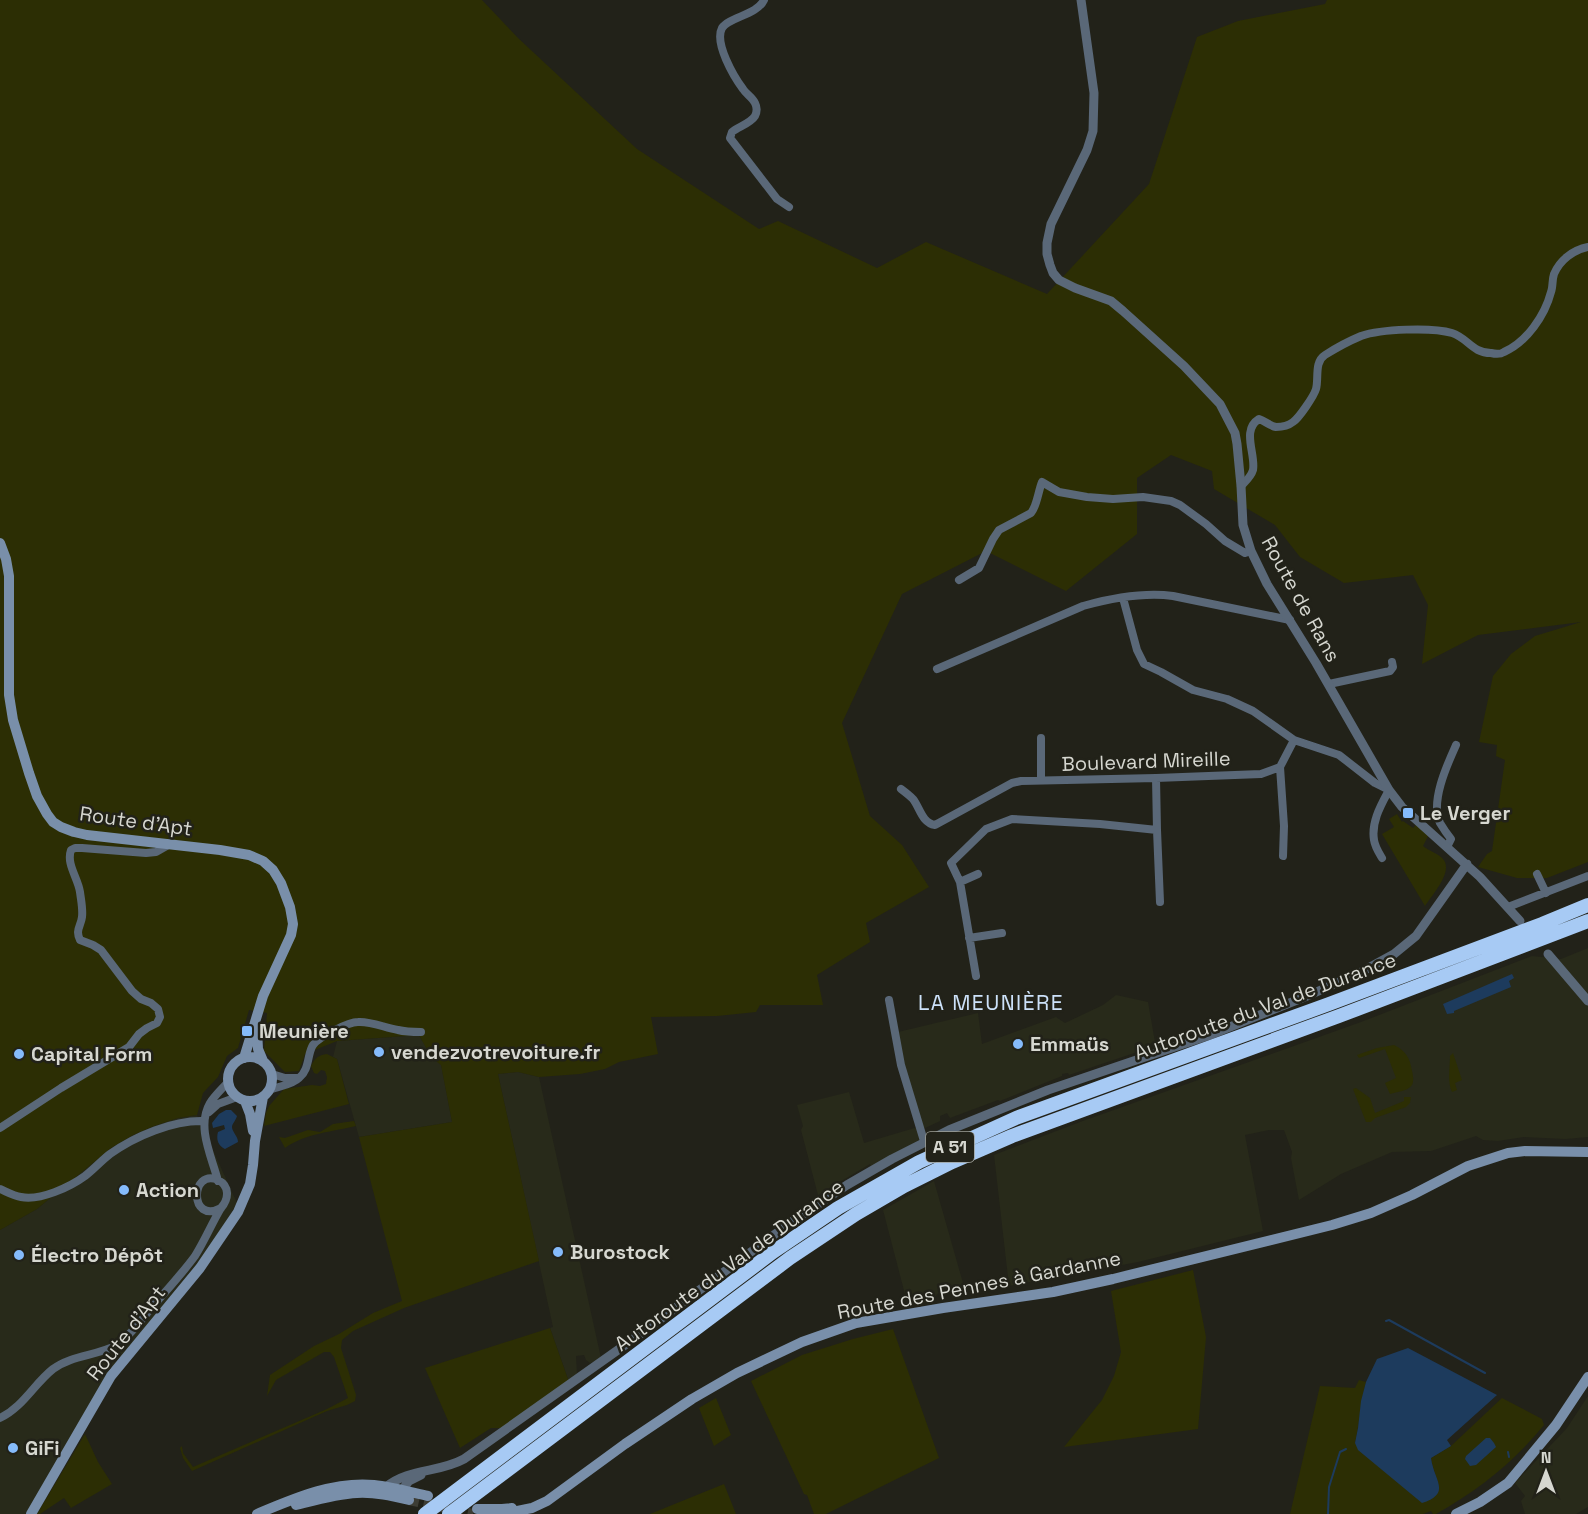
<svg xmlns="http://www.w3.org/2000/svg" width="1588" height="1514" viewBox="0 0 1588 1514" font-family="'Space Grotesk',sans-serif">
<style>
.built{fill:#282a1a}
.green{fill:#2c2e04}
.water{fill:#1d3b5d}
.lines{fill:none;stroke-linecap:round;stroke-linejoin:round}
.stream{stroke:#1d3b5d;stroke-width:2}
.secondary-tunnel{stroke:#3d3d34;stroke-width:10;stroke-dasharray:10 5;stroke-linecap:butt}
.minor{stroke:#5a6878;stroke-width:8}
.tertiary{stroke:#5a6878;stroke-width:9}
.secondary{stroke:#798faa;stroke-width:10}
.motorway{stroke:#a7caf4;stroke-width:14}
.poi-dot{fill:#85bbfb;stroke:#222219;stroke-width:2}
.labels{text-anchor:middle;stroke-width:5;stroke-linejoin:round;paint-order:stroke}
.shield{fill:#222219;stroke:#a0a199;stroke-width:1.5}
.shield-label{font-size:18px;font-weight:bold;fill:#d6d7d0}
.street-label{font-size:20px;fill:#d6d7d0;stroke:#222219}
.poi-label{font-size:20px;font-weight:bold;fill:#d6d7d0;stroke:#222219;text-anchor:start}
.neighbourhood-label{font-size:21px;letter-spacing:1.5px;fill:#cce1f9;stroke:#222219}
</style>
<rect width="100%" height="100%" fill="#222219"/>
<path class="built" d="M1588 948V1137L1566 1139 1524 1137 1498 1141 1483 1140 1476 1136 1431 1151 1392 1152 1341 1174 1299 1200 1291 1158 1292 1152 1284 1130H1269L1245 1135 1263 1231 1138 1262 1057 1277 1056 1273 1045 1274V1279L1009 1286 994 1155 1080 1122 1361 1022 1532 956 1561 959Z
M1116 995 1148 1002 1155 1042 1143 1047V1050L1069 1075 1068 1073 1062 1074V1076L1000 1101 998 1100 950 1118 947 1113 940 1116V1121L923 1129 912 1089 906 1076 898 1032 978 1013 982 1044 1056 1017 1065 1023 1103 1005Z
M419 1035 431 1056 441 1064 452 1122 359 1137 337 1059 333 1057 337 1041Z
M518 1072 539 1077 601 1358 594 1362 590 1363 586 1360 584 1355 576 1356 577 1374 569 1382 550 1328 553 1327 498 1074Z
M849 1092 864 1143 918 1127 919 1140 871 1167 870 1164 818 1195 801 1130 803 1126 797 1105Z
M197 1115 237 1203 214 1243 107 1375 28 1514H0V1230L37 1209 111 1148 133 1135 154 1126 178 1118Z
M934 1181 965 1290 946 1294 944 1292 937 1294 936 1296 907 1302 883 1210Z
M1588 1396V1507L1576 1514H1525L1521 1501 1525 1496 1515 1483 1567 1428Z"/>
<path class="green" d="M0 0H482L518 38 637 149 759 229 778 221 877 268 926 242 1047 294 1149 184 1197 37 1238 21 1325 4 1327 0H1588V862L1547 878H1517L1478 867 1487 854 1492 851 1505 760 1496 756 1497 745 1479 742 1493 676 1511 654 1535 636 1581 622 1478 635 1422 664 1428 605 1413 575 1344 583 1300 557 1275 525 1214 489 1212 471 1171 455 1137 478V534L1066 591 986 551 902 594 842 723 870 816 902 845 929 887 866 923 870 942 817 975 823 1005H760L756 1012 717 1016 651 1017 658 1054 619 1062 605 1069 580 1074 539 1077 518 1072 498 1074 539 1261 404 1308 353 1331 342 1340 341 1348 356 1395 355 1401 347 1405 327 1411 192 1471 183 1458 180 1448 182 1446 183 1453 193 1467 327 1409 348 1398 334 1357 330 1352H324L276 1380 267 1396 270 1375 314 1346 339 1334 373 1313 402 1301 359 1137 452 1122 441 1065C431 1058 425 1046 419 1035L337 1041 305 1054 299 1071 285 1072 264 1051 267 1013 249 1010 238 1048 227 1056 218 1077 203 1093 197 1115 178 1118 154 1126 133 1135 111 1148 37 1209 0 1230Z
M1397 814 1402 822 1403 821 1413 828 1416 825 1428 836 1423 846C1429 851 1439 854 1443 859 1454 871 1432 895 1425 906L1382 834 1394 827 1389 819Z
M1394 1045C1406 1051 1410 1058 1412 1071 1413 1075 1414 1081 1412 1085 1408 1091 1397 1092 1390 1094L1385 1083 1396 1078 1385 1049 1359 1058 1357 1055 1377 1048Z
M1453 1053 1462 1080 1455 1083 1457 1090 1452 1092C1447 1082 1450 1067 1450 1056Z
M327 1054 337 1059 349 1104 264 1126 266 1113 269 1106 284 1089 312 1085 320 1086 326 1084 327 1077 325 1071 321 1070 317 1074 314 1073 311 1066C315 1058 318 1055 327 1054Z
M1356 1088 1370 1098 1375 1113 1404 1101V1097H1411L1410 1103 1406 1107 1375 1118 1371 1122H1366L1353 1089Z
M354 1121 356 1126C332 1132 306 1133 285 1148L279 1137 285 1138 308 1130 320 1132 333 1124Z
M1193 1270 1206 1337 1198 1429 1064 1447 1102 1400 1114 1376 1121 1352 1111 1291Z
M550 1328 569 1382 504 1428H491L460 1448 425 1368Z
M893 1329 939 1458 826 1514H814L807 1495 804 1494 751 1381 802 1355 853 1339Z
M1359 1380 1366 1382C1360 1403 1360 1422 1355 1443L1422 1502C1451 1493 1434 1481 1431 1458L1451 1446 1502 1398 1542 1419 1544 1425C1513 1463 1478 1490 1436 1514H1433L1431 1511 1423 1514H1290L1320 1386 1355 1388Z
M716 1398 731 1435 714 1446 699 1408Z
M85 1434 98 1462 112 1484 71 1508 64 1498 40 1514H37Z
M724 1484 736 1514H650Z"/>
<path class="water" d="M1512 974 1514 978 1509 981 1511 987 1454 1011V1013L1447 1014 1443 1004Z
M226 1110H231L237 1116C236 1120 232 1124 232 1127 232 1132 238 1136 238 1142L225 1149C218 1146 216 1139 218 1132L225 1129 224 1125 213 1128 212 1123 219 1114Z
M1408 1348 1497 1395 1447 1440 1451 1446 1431 1458C1434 1481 1452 1493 1422 1503L1358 1450 1355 1443 1358 1428 1361 1401 1366 1382 1377 1359Z
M1486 1438H1490L1494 1443 1496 1447 1476 1465 1470 1466 1465 1459 1466 1456Z"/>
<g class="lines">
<path class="stream" d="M1386 1321 1389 1320 1485 1373
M1508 1452 1509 1457
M1328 1514 1329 1487 1340 1452 1346 1449"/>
<path class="secondary-tunnel" d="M409 1500 473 1514"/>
<path class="minor" d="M764 0C757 15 729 17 722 28 714 43 734 77 743 89 746 94 752 97 755 103 757 107 757 112 755 116 751 123 738 127 732 132L730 138 777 199 789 207
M1241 486C1246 481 1251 477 1253 470 1256 454 1241 430 1259 419 1265 421 1270 426 1276 427 1282 427 1288 426 1293 422 1299 418 1314 396 1316 389 1319 378 1314 362 1325 355 1336 348 1349 341 1361 336 1381 329 1432 327 1452 333 1468 338 1472 353 1491 353 1495 354 1501 354 1504 352 1527 342 1545 315 1551 292 1553 287 1552 280 1554 274 1560 260 1573 250 1588 247
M959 580 979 568 993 539 999 530 1031 513C1037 506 1038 492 1042 482L1059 492 1087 497 1113 499 1143 497 1171 501 1180 505 1206 524 1225 541 1245 553 1251 551
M1123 598 1137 650 1144 664 1161 672 1193 690 1227 699 1253 711 1294 740
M937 669 1083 606C1112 598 1143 592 1173 596L1290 620
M1329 684 1390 671 1393 667 1392 662
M1041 738V780
M1280 767 1284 826 1283 856
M901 789C905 792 909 795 913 799 920 808 922 823 935 825L1012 783 1021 781 1156 778 1261 774 1280 767 1294 740 1339 755 1375 783 1389 790C1381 805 1371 822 1374 840 1375 847 1379 853 1382 858
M1157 830 1160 902
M1447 847 1451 839C1447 834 1443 828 1440 823 1430 802 1447 765 1456 745
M1537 874 1546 893
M960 882 978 874
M1508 907 1588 876
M969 938 1002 933
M976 976 960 882 951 863 986 829 1012 819 1100 824 1157 830 1156 778
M889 1000 901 1065 924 1141
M272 1074 285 1078H297
M270 1090C279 1086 292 1085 299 1078 310 1069 307 1054 313 1045 319 1037 348 1022 358 1022 371 1021 385 1028 398 1030 406 1032 413 1032 421 1032
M209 1112 218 1104 237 1097
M0 1128 61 1088 129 1047 139 1034 147 1028 157 1023 160 1017 158 1009 151 1003 141 999 132 991 101 950 93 945 80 940C75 930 81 926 82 917 83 909 81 900 80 892 78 878 66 864 71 850L75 848H82L146 853 156 852 170 844
M218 1181C212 1157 196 1127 210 1103 215 1095 222 1089 228 1082
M0 1189C7 1192 14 1196 21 1197 40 1201 70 1187 85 1176 94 1169 101 1161 110 1154 135 1136 173 1120 204 1121
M0 1418C23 1407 34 1384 53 1369 72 1355 96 1356 117 1345 129 1337 139 1323 148 1312 164 1293 181 1275 195 1256 205 1240 212 1223 221 1208 229 1199 230 1186 218 1180 190 1168 189 1225 221 1208"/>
<path class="tertiary" d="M1081 0 1094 93 1093 131 1087 150 1051 224 1047 243V254L1050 265 1053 273 1059 280 1075 288 1111 301 1123 311 1184 366 1220 404 1235 433 1237 444 1241 486 1243 525 1251 551 1267 584 1316 663 1389 790 1402 807 1480 877 1520 921
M1548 954 1588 1001
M386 1487C409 1468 439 1473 464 1459L632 1340 790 1223 847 1185 892 1159 949 1130 1048 1090 1210 1035 1312 994 1363 971 1394 954 1416 936 1467 864
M402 1490 409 1481 421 1475"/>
<path class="secondary" d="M0 543 6 559 9 576V695L13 720 29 773 37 796 47 814 53 822 61 827 74 832 87 835 220 850 249 855 263 861 273 870 281 883 290 907 293 924 291 935 263 996 244 1058
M257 1030 258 1049 263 1061
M228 1079a22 22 0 1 1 44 0a22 22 0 1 1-44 0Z
M245 1101 250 1114 253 1131
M296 1505C316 1500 337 1494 357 1493 375 1492 392 1496 409 1500
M477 1509H502L512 1508
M31 1514 111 1376 200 1268 238 1212 250 1184 253 1165 255 1141 263 1097
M257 1514C293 1499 333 1481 374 1485 392 1487 410 1492 428 1496
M503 1514 532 1508 547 1501 625 1444 692 1399 737 1373 802 1342 856 1323 943 1308 1053 1292 1113 1279 1332 1225 1371 1213 1412 1195 1468 1166 1508 1153 1525 1151 1588 1152
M1456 1514 1480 1502 1508 1483 1556 1425 1588 1377"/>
<path class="motorway" d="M425 1514 773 1252 838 1208 919 1162 1016 1118 1329 1004 1542 924 1588 905
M449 1514 790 1258 856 1214 904 1186 952 1162 1012 1136 1339 1016 1588 921"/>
</g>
<g class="poi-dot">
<rect x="1402" y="807" width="12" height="12" rx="3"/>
<rect x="241" y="1025" width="12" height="12" rx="3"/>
<circle cx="1018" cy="1044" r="6"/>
<circle cx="379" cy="1052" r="6"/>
<circle cx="19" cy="1054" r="6"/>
<circle cx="124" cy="1190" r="6"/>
<circle cx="558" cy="1252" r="6"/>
<circle cx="19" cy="1255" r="6"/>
<circle cx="13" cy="1448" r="6"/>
</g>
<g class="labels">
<rect class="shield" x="926" y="1132" width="48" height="30" rx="4.5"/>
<g class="shield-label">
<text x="950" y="1153">A 51</text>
</g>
<g class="street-label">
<text transform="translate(1301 599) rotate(61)" y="7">Route de Rans</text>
<text transform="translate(1146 761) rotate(-2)" y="7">Boulevard Mireille</text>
<text transform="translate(136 821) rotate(8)" y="7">Route d'Apt</text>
<text transform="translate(1265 1006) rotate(-20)" y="7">Autoroute du Val de Durance</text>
<text transform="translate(729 1265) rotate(-36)" y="7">Autoroute du Val de Durance</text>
<text transform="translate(979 1285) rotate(-11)" y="7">Route des Pennes à Gardanne</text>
<text transform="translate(126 1333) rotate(-52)" y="7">Route d'Apt</text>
</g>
<g class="poi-label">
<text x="1420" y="820">Le Verger</text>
<text x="259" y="1038">Meunière</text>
<text x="1030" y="1051">Emmaüs</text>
<text x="391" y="1059">vendezvotrevoiture.fr</text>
<text x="31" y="1061">Capital Form</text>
<text x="136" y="1197">Action</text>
<text x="570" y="1259">Burostock</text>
<text x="31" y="1262">Électro Dépôt</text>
<text x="25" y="1455">GiFi</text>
</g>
<g class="neighbourhood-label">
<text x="991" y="1010">LA MEUNIÈRE</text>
</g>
</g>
<g transform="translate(1546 1472)" stroke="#222219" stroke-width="4.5" paint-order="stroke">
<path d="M0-4.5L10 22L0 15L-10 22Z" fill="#d6d7d0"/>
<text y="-9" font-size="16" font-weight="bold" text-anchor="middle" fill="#d6d7d0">N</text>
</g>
</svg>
